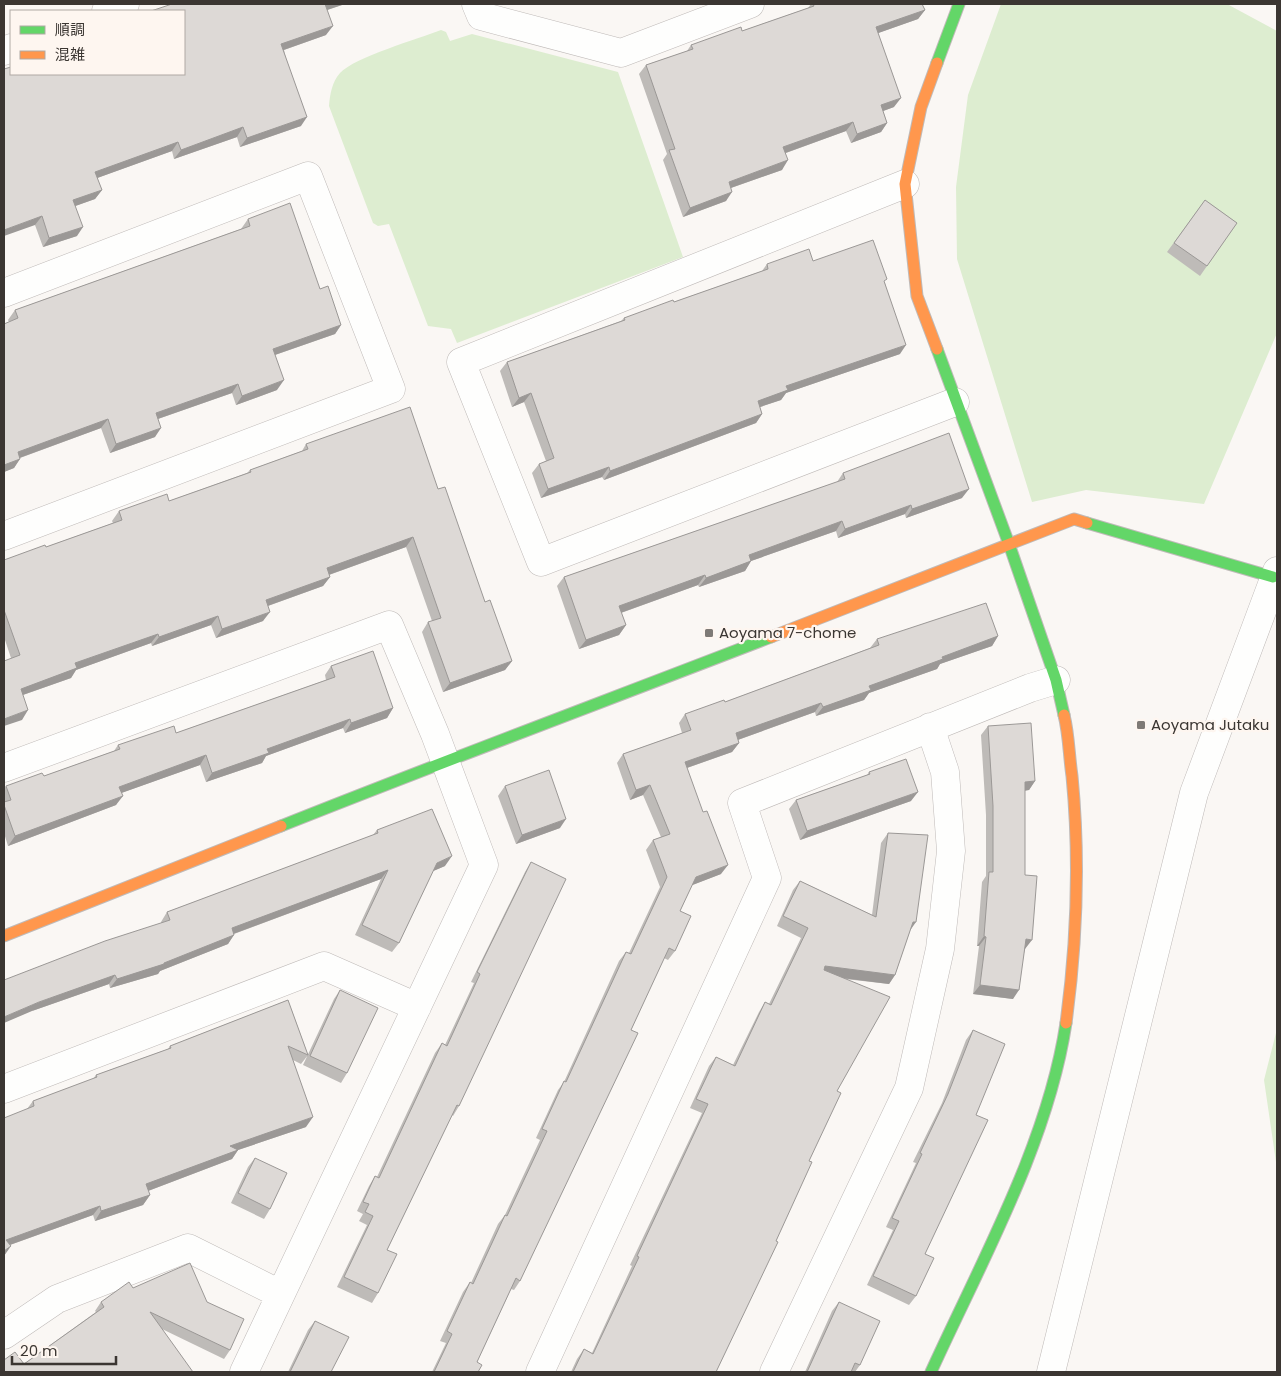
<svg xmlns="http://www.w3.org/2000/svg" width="1281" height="1376" viewBox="0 0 1281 1376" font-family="Poppins,'Noto Sans JP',sans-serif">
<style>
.green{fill:#ddedd0}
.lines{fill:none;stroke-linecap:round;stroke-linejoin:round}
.street-casing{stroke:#bfbab8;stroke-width:29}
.fast-casing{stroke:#bfbab8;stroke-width:13}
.slow-casing{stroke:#bfbab8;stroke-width:13}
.street{stroke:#fefefd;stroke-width:28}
.fast{stroke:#63d668;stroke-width:11}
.slow{stroke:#ff974d;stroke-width:11}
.wall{fill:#bebbb8}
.shaded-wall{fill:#9b9896}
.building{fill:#ddd9d6;stroke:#9b9896}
.poi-dot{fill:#7e7a76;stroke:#fef6f0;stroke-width:2}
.labels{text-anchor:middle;stroke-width:4.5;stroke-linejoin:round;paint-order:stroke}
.poi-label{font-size:15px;fill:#3b3632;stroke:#fef6f0;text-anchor:start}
</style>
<rect width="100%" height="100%" fill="#faf7f4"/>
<path class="green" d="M1001 4H1227L1277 31V333L1204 504 1086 490 1032 502 957 259 956 187 968 95Z
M441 30 446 32 450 41 472 34 618 72 683 257 457 343 451 329 428 326 389 224 378 226 373 223 329 106C330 94 332 82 340 73 355 57 418 39 441 30Z
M1277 1029V1169L1264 1080Z"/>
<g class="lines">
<g class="street-casing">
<path id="street" d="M476 4 481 16 621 53 750 4
M106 11 125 4
M4 51 11 48
M905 184 461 362 541 562 955 402
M4 293 308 176 391 389 4 536
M4 768 389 625 435 734 484 865 244 1372
M4 1089 324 966 417 1007
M4 1335 57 1299 188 1248 280 1294
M540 1372 767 878 742 803 1030 688 1056 680
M774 1372 909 1088 940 949 951 851 945 772 930 727
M1051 1372 1194 793 1277 571"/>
</g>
<g class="fast-casing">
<path id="fast" d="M937 63 959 4
M937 349 1009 544 1056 680 1064 715
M1087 523 1273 577
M281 826C444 761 608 700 771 637
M931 1372C981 1262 1048 1143 1066 1023"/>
</g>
<g class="slow-casing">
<path id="slow" d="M937 349 917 296 905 184 921 107 937 63
M771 637 1074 519 1087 523
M1064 715C1069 735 1069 756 1072 776 1080 859 1077 941 1066 1023
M4 936 281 826"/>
</g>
<use href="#street" class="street"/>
<use href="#fast" class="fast"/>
<use href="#slow" class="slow"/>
</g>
<path class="wall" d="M183 4H345L327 10 326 35 284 50 301 126 240 147 237 137 174 159 172 151 97 178 102 190 95 199 75 206 77 236 43 247 35 225 11 74Z
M811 4H922L925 10 918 19 878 33 894 107 883 111 887 123 881 132 851 143 846 131 786 153 782 170 731 188 726 201 683 217 663 160 667 154 639 74 646 65 687 51 691 45 742 31 808 8Z
M1205 200 1237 223 1200 276 1167 252Z
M248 219 320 289 341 325 335 334 275 355 277 390 236 405 232 393 158 419 155 437 110 453 101 428 20 458 14 468 4 472V324L9 322 8 320 15 310 241 229Z
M813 261 885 283 900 354 786 393 781 400 760 407 762 414 756 423 604 480 602 477 541 498 532 473 539 464 546 461 524 402 512 407 500 371 507 362 621 321 624 318 674 302 762 271 767 264Z
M306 444 438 489 485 602 512 661 505 670 443 692 422 632 428 622 432 621 406 547 329 575 330 577 323 586 268 606 263 621 216 638 211 625 152 646 151 643 76 670 71 678 23 695 22 720 11 658 4 637V560L46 547 113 523 112 521 119 511 169 501 247 473 250 470 302 451Z
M843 473 962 498 906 518 905 514 838 538 836 531 751 561 745 571 699 587 698 585 621 613 626 625 619 635 579 649 557 586 564 577 837 482Z
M998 636 992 646 940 664 937 669 869 693 864 700 816 716 815 712 738 740 739 743 732 752 687 768 721 874 692 885 680 911 675 951 668 960 664 958 631 1030 520 1281 514 1290 511 1289 477 1362 478 1372H432L446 1343 440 1341 463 1292 470 1282 471 1283 498 1224 505 1215 540 1140 536 1138 558 1090 564 1082 619 961 626 952 629 953 660 887 646 850 653 840 661 837 643 795 630 800 617 763 623 754 682 733 679 723 685 714 725 702 870 648 877 639Z
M331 666 393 708 387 718 345 733 343 728 266 756 262 763 206 782 200 765 121 793 116 805 8 846 4 833V789L6 786 44 776 114 751 118 745 176 733 326 680 325 675Z
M988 726 1035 781 1029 790 1025 791V949L1013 999 973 994 979 946H977L982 882 986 876V815L981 735Z
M869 772 911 801 800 840 789 809 796 800 867 775Z
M505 786 560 828 516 844 498 796Z
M377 830 445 866 433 871 399 943 392 952 355 935 381 879 234 934 228 944 160 971 158 974 110 988 109 984 32 1011 161 923V922L167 912 373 835Z
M888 833 910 931 895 975 889 984 845 979 837 1091 776 1241 716 1372H571L577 1359 584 1349 592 1353 632 1266 630 1265 702 1113 690 1108 709 1066 716 1057 733 1065 759 1012 765 1002 769 1004 801 938 777 926 793 890 800 881 872 915 881 843Z
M531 862 459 1106 453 1116 452 1115 387 1250 378 1293 372 1303 337 1287 367 1225 359 1221 363 1214 357 1211 369 1186 375 1176 377 1177 435 1053 442 1043 445 1045 474 983 471 982 525 872Z
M340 990 347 1073 341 1083 303 1065 334 999Z
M288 1000 308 1055 301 1064 293 1060 306 1127 238 1150 232 1159 148 1191 150 1195 143 1205 95 1221 93 1215 10 1245 4 1256 27 1109 33 1101 93 1079 96 1075 168 1049 170 1046Z
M973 1030 976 1115 925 1254 916 1296 909 1305 867 1285 893 1230 886 1227 916 1163 913 1162 942 1103 966 1040Z
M255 1158 270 1209 264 1219 231 1203 248 1167Z
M133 1288 207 1302 230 1350 224 1359 162 1329 24 1364 96 1312 95 1311 101 1302Z
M839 1302 860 1365 855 1372H805L832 1311Z
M315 1321 331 1372H288L308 1330Z"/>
<path class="shaded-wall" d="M325 4H345L318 13Z
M925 10 918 19 870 36 876 27Z
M333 26 326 35 275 53 281 44Z
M901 98 894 107 875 114 881 105Z
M307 117 301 126 240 147 247 138Z
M853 122 846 131 777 156 783 147Z
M887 123 881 132 851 143 857 134Z
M243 127 237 137 174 159 181 150Z
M178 142 172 151 89 181 95 172Z
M788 160 782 170 722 191 729 182Z
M102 190 95 199 67 209 73 200Z
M732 192 726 201 683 217 690 208Z
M42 216 35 225 4 236V230Z
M83 227 77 236 43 247 49 238Z
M341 325 335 334 266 358 273 349Z
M906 345 900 354 786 393 781 400 751 410 758 401 786 386Z
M284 380 277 390 236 405 242 396Z
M238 384 232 393 149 422 156 413Z
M531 393 524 402 512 407 519 398Z
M762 414 756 423 604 480 610 471Z
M108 419 101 428 11 461 18 452Z
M161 428 155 437 110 453 116 444Z
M20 459 14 468 4 472V465Z
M609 467 602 477 541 498 548 489Z
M969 489 962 498 906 518 912 509Z
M911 505 905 514 838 538 845 529Z
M842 521 836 531 751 561 745 571 699 587 706 578 749 555Z
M413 537 406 547 320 578 327 568Z
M705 575 698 585 612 616 619 606Z
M330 577 323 586 259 609 266 600Z
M270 612 263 621 216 638 222 629Z
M218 616 211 625 152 646 159 637Z
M626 625 619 635 579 649 586 640Z
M158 634 151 643 76 670 71 678 14 698 21 689 75 663Z
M998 636 992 646 940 664 937 669 869 693 864 700 816 716 823 707 869 686 942 657Z
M512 661 505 670 443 692 450 683Z
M821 703 815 712 729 743 736 733Z
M393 708 387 718 345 733 351 723Z
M28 710 22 720 4 726V719Z
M350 719 343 728 266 756 262 763 206 782 212 773 267 749Z
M739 743 732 752 678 771 685 762Z
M206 755 200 765 113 796 119 787Z
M1035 781 1029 790 1018 791 1025 782Z
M650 785 643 795 630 800 636 790Z
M918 792 911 801 800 840 807 831Z
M123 796 116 805 8 846 15 836Z
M566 819 560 828 516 844 522 835Z
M452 856 445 866 431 872 437 863Z
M728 865 721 874 690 886 696 877Z
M388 870 381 879 225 937 232 928Z
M913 922H916L909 932Z
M234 935 228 944 160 971 158 974 110 988 117 979 164 963Z
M984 936 986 937 979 946H977Z
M1026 939 1032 940 1025 949H1019Z
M825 966 895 975 889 984 818 975Z
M115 975 109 984 32 1011 4 1023V1017L39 1002Z
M980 985 1019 990 1013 999 973 994Z
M313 1117 306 1127 238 1150 232 1159 140 1194 146 1184 230 1146Z
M150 1195 143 1205 95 1221 101 1211Z
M100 1206 93 1215 4 1247 6 1240Z
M11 1246 4 1256V1251Z"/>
<path class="building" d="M172 4H326H325L333 26 281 44 307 117 247 138 243 127 181 150 178 142 95 172 102 190 73 200 83 227 49 238 42 216 4 230V69L11 67V74H184V11H151Z
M813 4H922L925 10 876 27 901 98 881 105 887 123 857 134 853 122 783 147 788 160 729 182 732 192 690 208 669 150 675 149 646 65 693 49 691 45 741 27 742 31 814 6Z
M1205 200 1237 223 1207 266 1174 243Z
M290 203 320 289 328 286 341 325 273 349 284 380 242 396 238 384 156 413 161 428 116 444 108 419 18 452 20 459 4 465V324L18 318 15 310 250 226 248 219Z
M873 240 887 279 884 281 906 345 786 386 788 390 758 401 762 414 610 471 609 467 548 489 539 464 554 458 531 393 519 398 507 362 625 320 624 318 673 300 674 302 768 269 767 264 809 249 813 261Z
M410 407 438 489 445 487 485 602 490 600 512 661 450 683 428 622 441 618 413 537 327 568 330 577 266 600 270 612 222 629 218 616 159 637 158 634 75 663 77 668 21 689 28 710 4 719V661L20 655 4 610V560L45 545 46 547 122 520 119 511 167 494 169 501 251 472 250 470 308 449 306 444Z
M949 433 969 489 912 509 911 505 845 529 842 521 749 555 751 561 706 578 705 575 619 606 626 625 586 640 564 577 845 479 843 473Z
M986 603 998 636 942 657 943 659 869 686 871 690 823 707 821 703 736 733 739 743 685 762 703 812 707 811 728 865 696 877 680 911 691 916 675 951 669 948 631 1030 638 1033 520 1281 516 1278 477 1362 482 1365 478 1372H434L452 1334 447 1331 470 1282 473 1284 505 1215 507 1216 547 1131 542 1129 564 1081 566 1082 626 952 631 954 667 877 653 840 670 834 650 785 636 790 623 754 691 730 685 714 724 700 725 702 879 645 877 639Z
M373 651 393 708 351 723 350 719 267 749 269 753 212 773 206 755 119 787 123 796 15 836 4 805V802L11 800 6 786 42 773 44 776 120 749 118 745 174 726 176 733 335 677 331 666Z
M1031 723 1035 781 1025 782V875L1037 876 1032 940 1026 939 1019 990 980 985 986 937 984 936 989 872H993V806L988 726Z
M906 759 918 792 807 831 796 800 870 774 869 772Z
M549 770 566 819 522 835 505 786Z
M432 809 452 856 437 863 399 943 362 925 388 870 232 928 234 935 164 963V964L117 979 115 975 39 1002 4 1017V980L105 941 170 920 167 912 378 833 377 830Z
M888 833 928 835 916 922H913L895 975 825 966 824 970 890 997 837 1091 841 1093 809 1161 812 1162 776 1241 778 1242 716 1372H573L584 1349 593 1354 639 1257 637 1256 708 1104 696 1099 716 1057 735 1066 765 1002 771 1005 808 928 783 916 800 881 876 917Z
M531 862 566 879 459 1106 457 1105 387 1250 397 1254 378 1293 344 1277 373 1216 365 1212 369 1204 363 1202 375 1176 379 1178 442 1043 447 1046 480 974 477 972Z
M340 990 378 1008 347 1073 310 1056Z
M288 1000 308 1055 288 1046 313 1117 230 1146 238 1150 146 1184 150 1195 101 1211 100 1206 6 1240 11 1246 4 1251V1118L34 1106 33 1101 97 1077 96 1075 171 1048 170 1046Z
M973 1030 1005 1044 976 1115 988 1120 925 1254 934 1258 916 1296 873 1276 899 1221 892 1218 922 1154 920 1153 948 1094Z
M255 1158 287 1173 270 1209 238 1193Z
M190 1263 207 1302 244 1319 230 1350 150 1312 193 1372H4V1360L15 1352 24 1364 104 1307 101 1302 129 1282 133 1288Z
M839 1302 880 1321 860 1365 855 1363 851 1372H807Z
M315 1321 349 1337 331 1372H290Z"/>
<g class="poi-dot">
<rect x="704" y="628" width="10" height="10" rx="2.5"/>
<rect x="1136" y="720" width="10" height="10" rx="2.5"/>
</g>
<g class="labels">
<g class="poi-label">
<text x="719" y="638">Aoyama 7-chome</text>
<text x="1151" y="730">Aoyama Jutaku</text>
</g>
</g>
<rect width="1281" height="1376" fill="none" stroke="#3b3632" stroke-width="10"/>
<rect x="10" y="10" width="175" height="65" fill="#fef6f0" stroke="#b0a9a4"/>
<rect x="20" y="26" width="25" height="8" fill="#63d668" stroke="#b0a9a4"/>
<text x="55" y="35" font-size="15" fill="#3b3632">順調</text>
<rect x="20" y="51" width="25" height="8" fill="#ff974d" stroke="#b0a9a4"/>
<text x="55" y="60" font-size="15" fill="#3b3632">混雑</text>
<path d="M12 1356v8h104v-8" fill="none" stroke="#3b3632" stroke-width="2.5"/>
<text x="20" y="1356" font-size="15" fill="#3b3632" stroke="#fef6f0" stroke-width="4" paint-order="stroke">20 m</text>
</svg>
